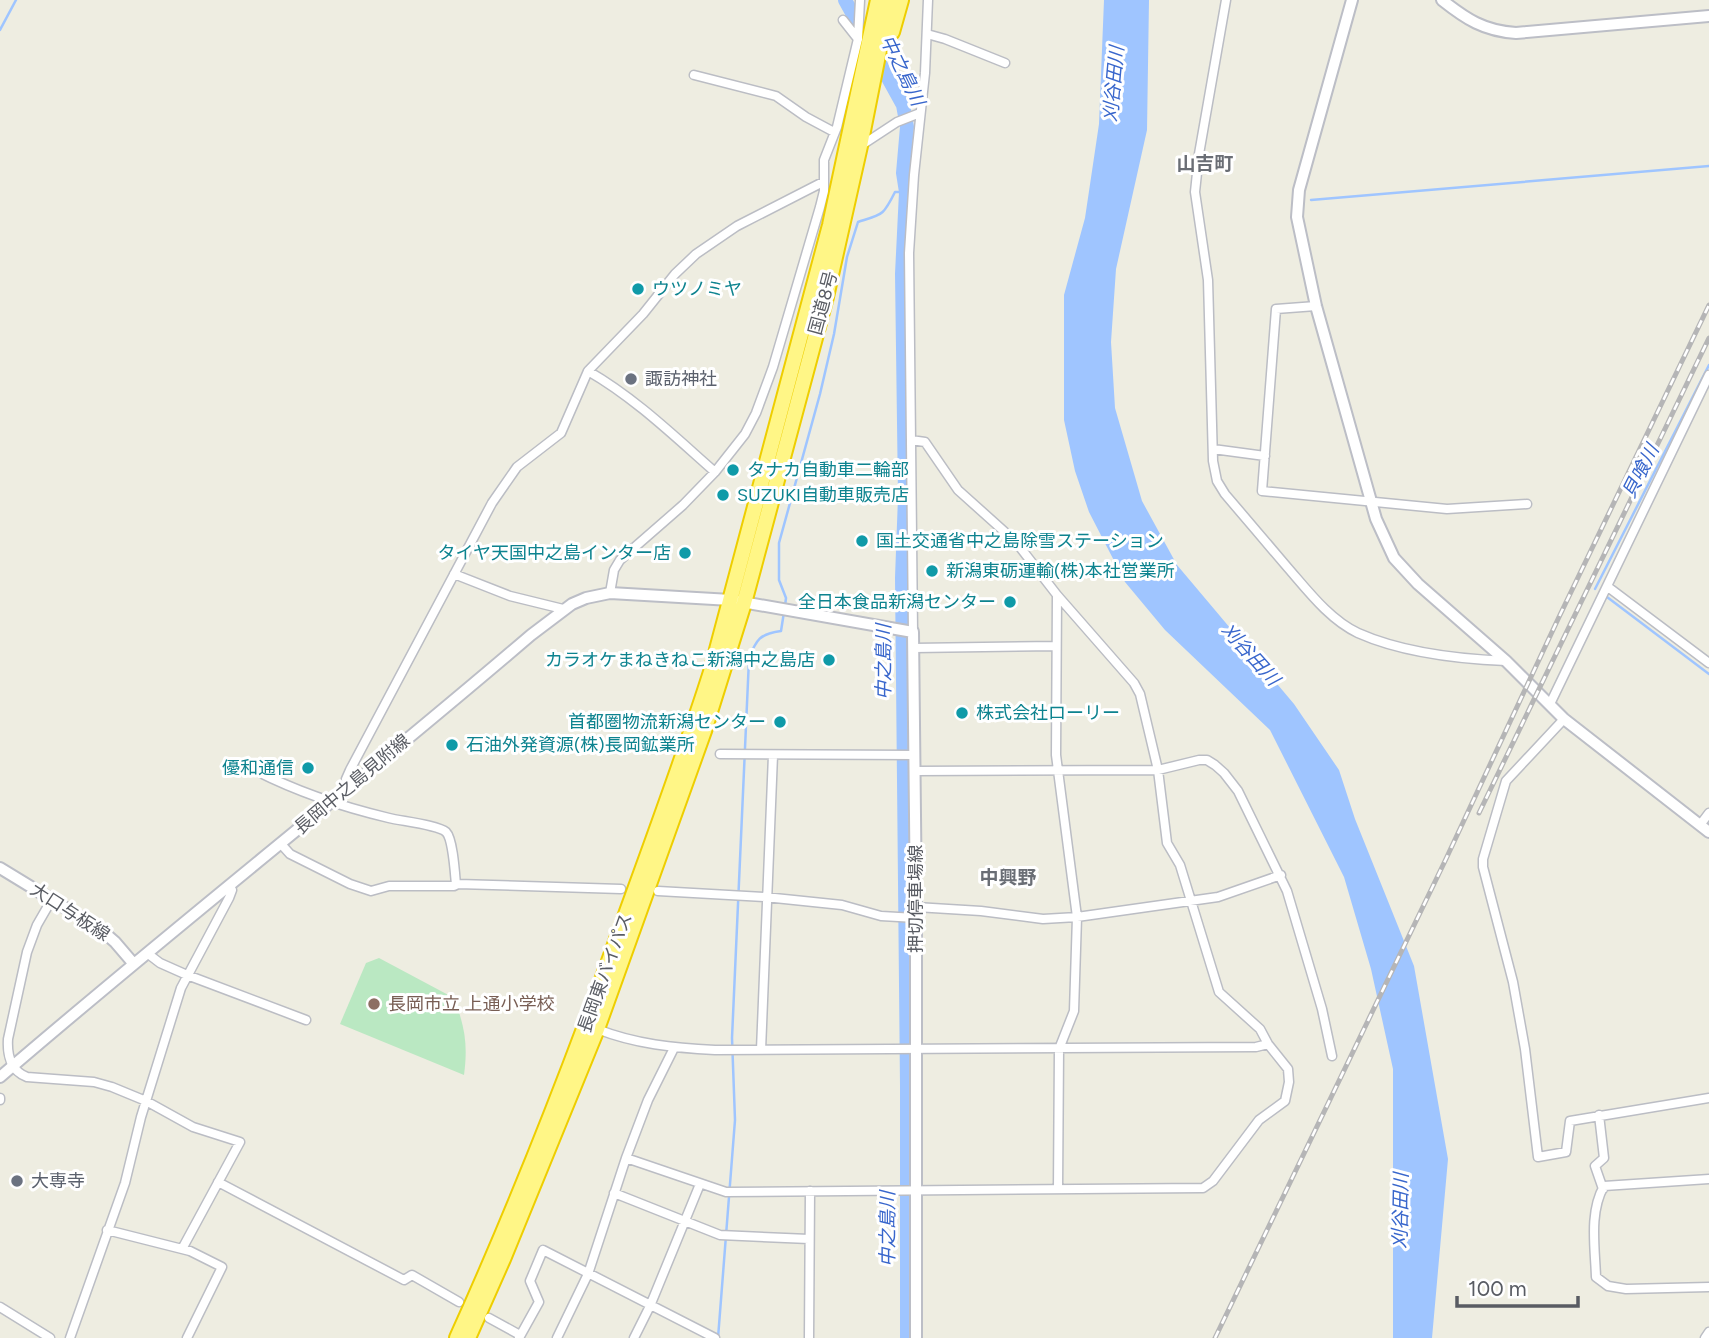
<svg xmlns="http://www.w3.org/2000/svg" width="1709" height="1338" viewBox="0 0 1709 1338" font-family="Figtree,'Noto Sans JP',sans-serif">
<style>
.green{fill:#bae8c2}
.water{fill:#9fc5ff}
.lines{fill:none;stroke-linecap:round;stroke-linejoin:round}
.stream{stroke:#9fc5ff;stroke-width:2.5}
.river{stroke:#9fc5ff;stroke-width:14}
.street-casing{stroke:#bbbdc4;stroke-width:11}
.secondary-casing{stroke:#bcbec6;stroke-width:14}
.highway-casing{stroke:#eece00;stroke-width:18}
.street{stroke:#fff;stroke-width:8}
.secondary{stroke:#fff;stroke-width:10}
.highway{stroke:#fff686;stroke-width:14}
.rail-casing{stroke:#b5b5b6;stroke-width:5}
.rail{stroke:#fff;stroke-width:2.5;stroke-dasharray:8;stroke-linecap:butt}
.culture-dot{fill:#0f9aa8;stroke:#fff;stroke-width:2.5}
.worship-dot{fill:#6b7280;stroke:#fff;stroke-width:2.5}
.education-dot{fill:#8d6e63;stroke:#fff;stroke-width:2.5}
.labels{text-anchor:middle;stroke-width:6;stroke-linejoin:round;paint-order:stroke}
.culture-label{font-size:18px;fill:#0d838f;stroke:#fff;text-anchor:start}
.street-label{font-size:18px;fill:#595c63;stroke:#fff}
.worship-label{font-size:18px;fill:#5b616d;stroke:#fff;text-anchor:start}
.education-label{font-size:18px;fill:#785e54;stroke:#fff;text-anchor:start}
.water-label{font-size:19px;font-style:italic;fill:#3866cc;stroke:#fff}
.neighbourhood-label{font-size:19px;font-weight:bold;fill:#6a6e75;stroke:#fff}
</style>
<rect width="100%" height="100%" fill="#eeede1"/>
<path class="green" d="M379 958 454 998C465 1027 468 1045 464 1075L340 1024 366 963Z"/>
<path class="water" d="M1104 0H1149L1147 130 1116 269 1111 342 1115 408 1142 501 1177 565 1294 704 1339 770 1355 819 1414 966 1448 1159 1432 1338H1393V1069L1371 969 1344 877 1270 730 1165 630 1125 582 1089 512 1075 471 1064 420V295L1085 218 1099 124Z"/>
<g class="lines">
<path class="stream" d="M0 30 16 0
M1311 200 1709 166
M1595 589 1709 365
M1607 597 1709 674
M785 606 786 598 779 580V543L820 394 834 334 847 257 858 222C883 214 883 216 895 192H906
M718 1338 735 1120 732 1038 749 659C756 639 760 634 781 631L784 612"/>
<path class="river" d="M845 0 903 105 907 127 903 173 906 192 902 274 905 497 902 578 907 1085V1338"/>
<g class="street-casing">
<path id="street" d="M1226 0 1199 154 1195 192 1208 280 1213 461 1217 481 1225 494C1246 519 1267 543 1288 568 1308 591 1330 620 1358 633 1403 653 1458 659 1506 661
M843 20 858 39
M927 34 945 39 1005 63
M694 75 776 96 806 117 834 132
M862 145 897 122 920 113
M1316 306 1276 309 1262 491 1447 509 1527 504
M588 371 643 314 675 274 696 254 737 226 823 182
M911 440 925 442 958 490 1016 542 1057 595 1056 755 1077 917 1074 1011 1059 1049 1058 1189
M1213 449 1265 456
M454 574 510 596 563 609
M1608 587 1709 663
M610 593 614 570 620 560 683 505 715 472 745 434 756 413 773 367 820 207 824 191V160L837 127 858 39 860 0
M913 632 909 253 914 175 925 73 928 0
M914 648 1056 646
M1550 704 1709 375
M1564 719 1506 781 1483 859V867L1513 982 1525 1049 1538 1157 1566 1152 1570 1121 1709 1098
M720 754 915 755
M243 764C289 789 338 806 389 818 401 821 438 825 446 832 453 839 455 874 456 885
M915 771 1158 770 1199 760H1207L1215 765 1224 773 1238 791 1287 891 1322 1009 1332 1056
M347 788 346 779 350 770 492 503 517 467 561 433 588 371C635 398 674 436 715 472
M1700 825 1709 813
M281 844 290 854 350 884 371 891 389 886H454L458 884 621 889
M658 891 765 897 842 905 881 916 916 918
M52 899 37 925 27 952 8 1039C7 1055 11 1071 27 1077L94 1082 112 1087 146 1101 193 1127 240 1142 182 1249
M916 907 981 911 1043 919 1077 917 1218 897 1281 875
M147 953 160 963 187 975 306 1020
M597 1029C635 1044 674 1048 715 1050L1256 1047 1268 1044
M761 1050 773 755
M0 1098V1100
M1599 1115 1604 1158 1595 1166 1603 1189
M626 1158 726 1192 1203 1188 1213 1181 1259 1120 1285 1101 1289 1082 1288 1069 1268 1044 1260 1029 1219 992 1180 865 1167 843 1158 770 1140 694 1134 683 1057 595
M1709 1179 1604 1186C1589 1212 1595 1247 1596 1277L1608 1286 1626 1289 1709 1287
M218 1182 404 1280 412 1275 459 1302
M614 1193 720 1235 809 1239
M107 1230 190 1251 222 1267 187 1338
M0 1307 50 1338
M489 1318 520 1335
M70 1338 125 1183 141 1117 181 988 229 898 232 890 230 887
M519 1338 539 1302 530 1281 543 1250 715 1338
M557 1338 588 1274 626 1158 648 1100 674 1048
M634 1338 650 1306 700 1184
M809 1338 810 1191
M1705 1338 1709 1332"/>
</g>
<g class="secondary-casing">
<path id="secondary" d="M1352 0 1299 190 1297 217 1316 306 1376 519 1394 558 1418 584 1506 661 1564 719 1709 832
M1442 0C1466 19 1484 31 1516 33L1709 16
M0 868 100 929 115 942 133 963
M0 1077C174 927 356 785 531 635L572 604 586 598 610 593 731 600 913 632 916 907V1338"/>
</g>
<g class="highway-casing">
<path id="highway" d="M892 32 901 0
M457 1338C514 1212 565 1083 612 953 646 859 681 766 711 672L830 225 878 0
M468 1338 503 1259 597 1029 704 731 744 603 826 297 860 146 889 0"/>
</g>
<use href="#street" class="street"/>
<use href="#secondary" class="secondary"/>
<use href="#highway" class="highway"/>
<g class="rail-casing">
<path id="rail" d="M1479 813 1709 338
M1215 1338 1445 861 1559 617 1709 305"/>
</g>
<use href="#rail" class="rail"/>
</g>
<g class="culture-dot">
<circle cx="638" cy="289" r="7"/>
<circle cx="733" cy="470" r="7"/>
<circle cx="723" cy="495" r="7"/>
<circle cx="862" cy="541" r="7"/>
<circle cx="685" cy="553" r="7"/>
<circle cx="932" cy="571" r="7"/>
<circle cx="1010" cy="602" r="7"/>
<circle cx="829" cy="660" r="7"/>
<circle cx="962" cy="713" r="7"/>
<circle cx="780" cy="722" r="7"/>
<circle cx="452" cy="745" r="7"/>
<circle cx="308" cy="768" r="7"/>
</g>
<g class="worship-dot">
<circle cx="631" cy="379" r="7"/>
<circle cx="17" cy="1181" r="7"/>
</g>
<circle class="education-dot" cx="374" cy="1004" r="7"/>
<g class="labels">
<g class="culture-label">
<text x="652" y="295">ウツノミヤ</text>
<text x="747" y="476">タナカ自動車二輪部</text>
<text x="737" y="501">SUZUKI自動車販売店</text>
<text x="876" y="547">国土交通省中之島除雪ステーション</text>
<text x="671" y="559" text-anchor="end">タイヤ天国中之島インター店</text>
<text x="946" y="577">新潟東砺運輸(株)本社営業所</text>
<text x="996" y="608" text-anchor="end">全日本食品新潟センター</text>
<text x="815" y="666" text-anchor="end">カラオケまねきねこ新潟中之島店</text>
<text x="976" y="719">株式会社ローリー</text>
<text x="766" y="728" text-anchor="end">首都圏物流新潟センター</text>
<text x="466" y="751">石油外発資源(株)長岡鉱業所</text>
<text x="294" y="774" text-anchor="end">優和通信</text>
</g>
<g class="street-label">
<text transform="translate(823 303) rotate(-75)" y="6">国道8号</text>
<text transform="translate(352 784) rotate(-40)" y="6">長岡中之島見附線</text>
<text transform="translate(916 899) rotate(-90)" y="6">押切停車場線</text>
<text transform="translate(70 912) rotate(33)" y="6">大口与板線</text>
<text transform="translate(605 973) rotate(-70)" y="6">長岡東バイパス</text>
</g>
<g class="worship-label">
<text x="645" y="385">諏訪神社</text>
<text x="31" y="1187">大専寺</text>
</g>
<g class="education-label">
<text x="388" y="1010">長岡市立 上通小学校</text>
</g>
<g class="water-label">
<text transform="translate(903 70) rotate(64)" y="7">中之島川</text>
<text transform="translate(1113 84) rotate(-85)" y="7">刈谷田川</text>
<text transform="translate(1640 471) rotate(-63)" y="7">貝喰川</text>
<text transform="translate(1251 654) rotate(48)" y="7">刈谷田川</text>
<text transform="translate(883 662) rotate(-90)" y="7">中之島川</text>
<text transform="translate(1400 1211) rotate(-89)" y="7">刈谷田川</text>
<text transform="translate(887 1229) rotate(-90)" y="7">中之島川</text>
</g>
<g class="neighbourhood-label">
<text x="1205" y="170">山吉町</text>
<text x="1008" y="884">中興野</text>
</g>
</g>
<path d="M1457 1296v10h121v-10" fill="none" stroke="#595c63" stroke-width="3.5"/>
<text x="1468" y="1296" font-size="21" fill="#595c63" stroke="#ffffff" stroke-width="5" paint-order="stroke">100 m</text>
</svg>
